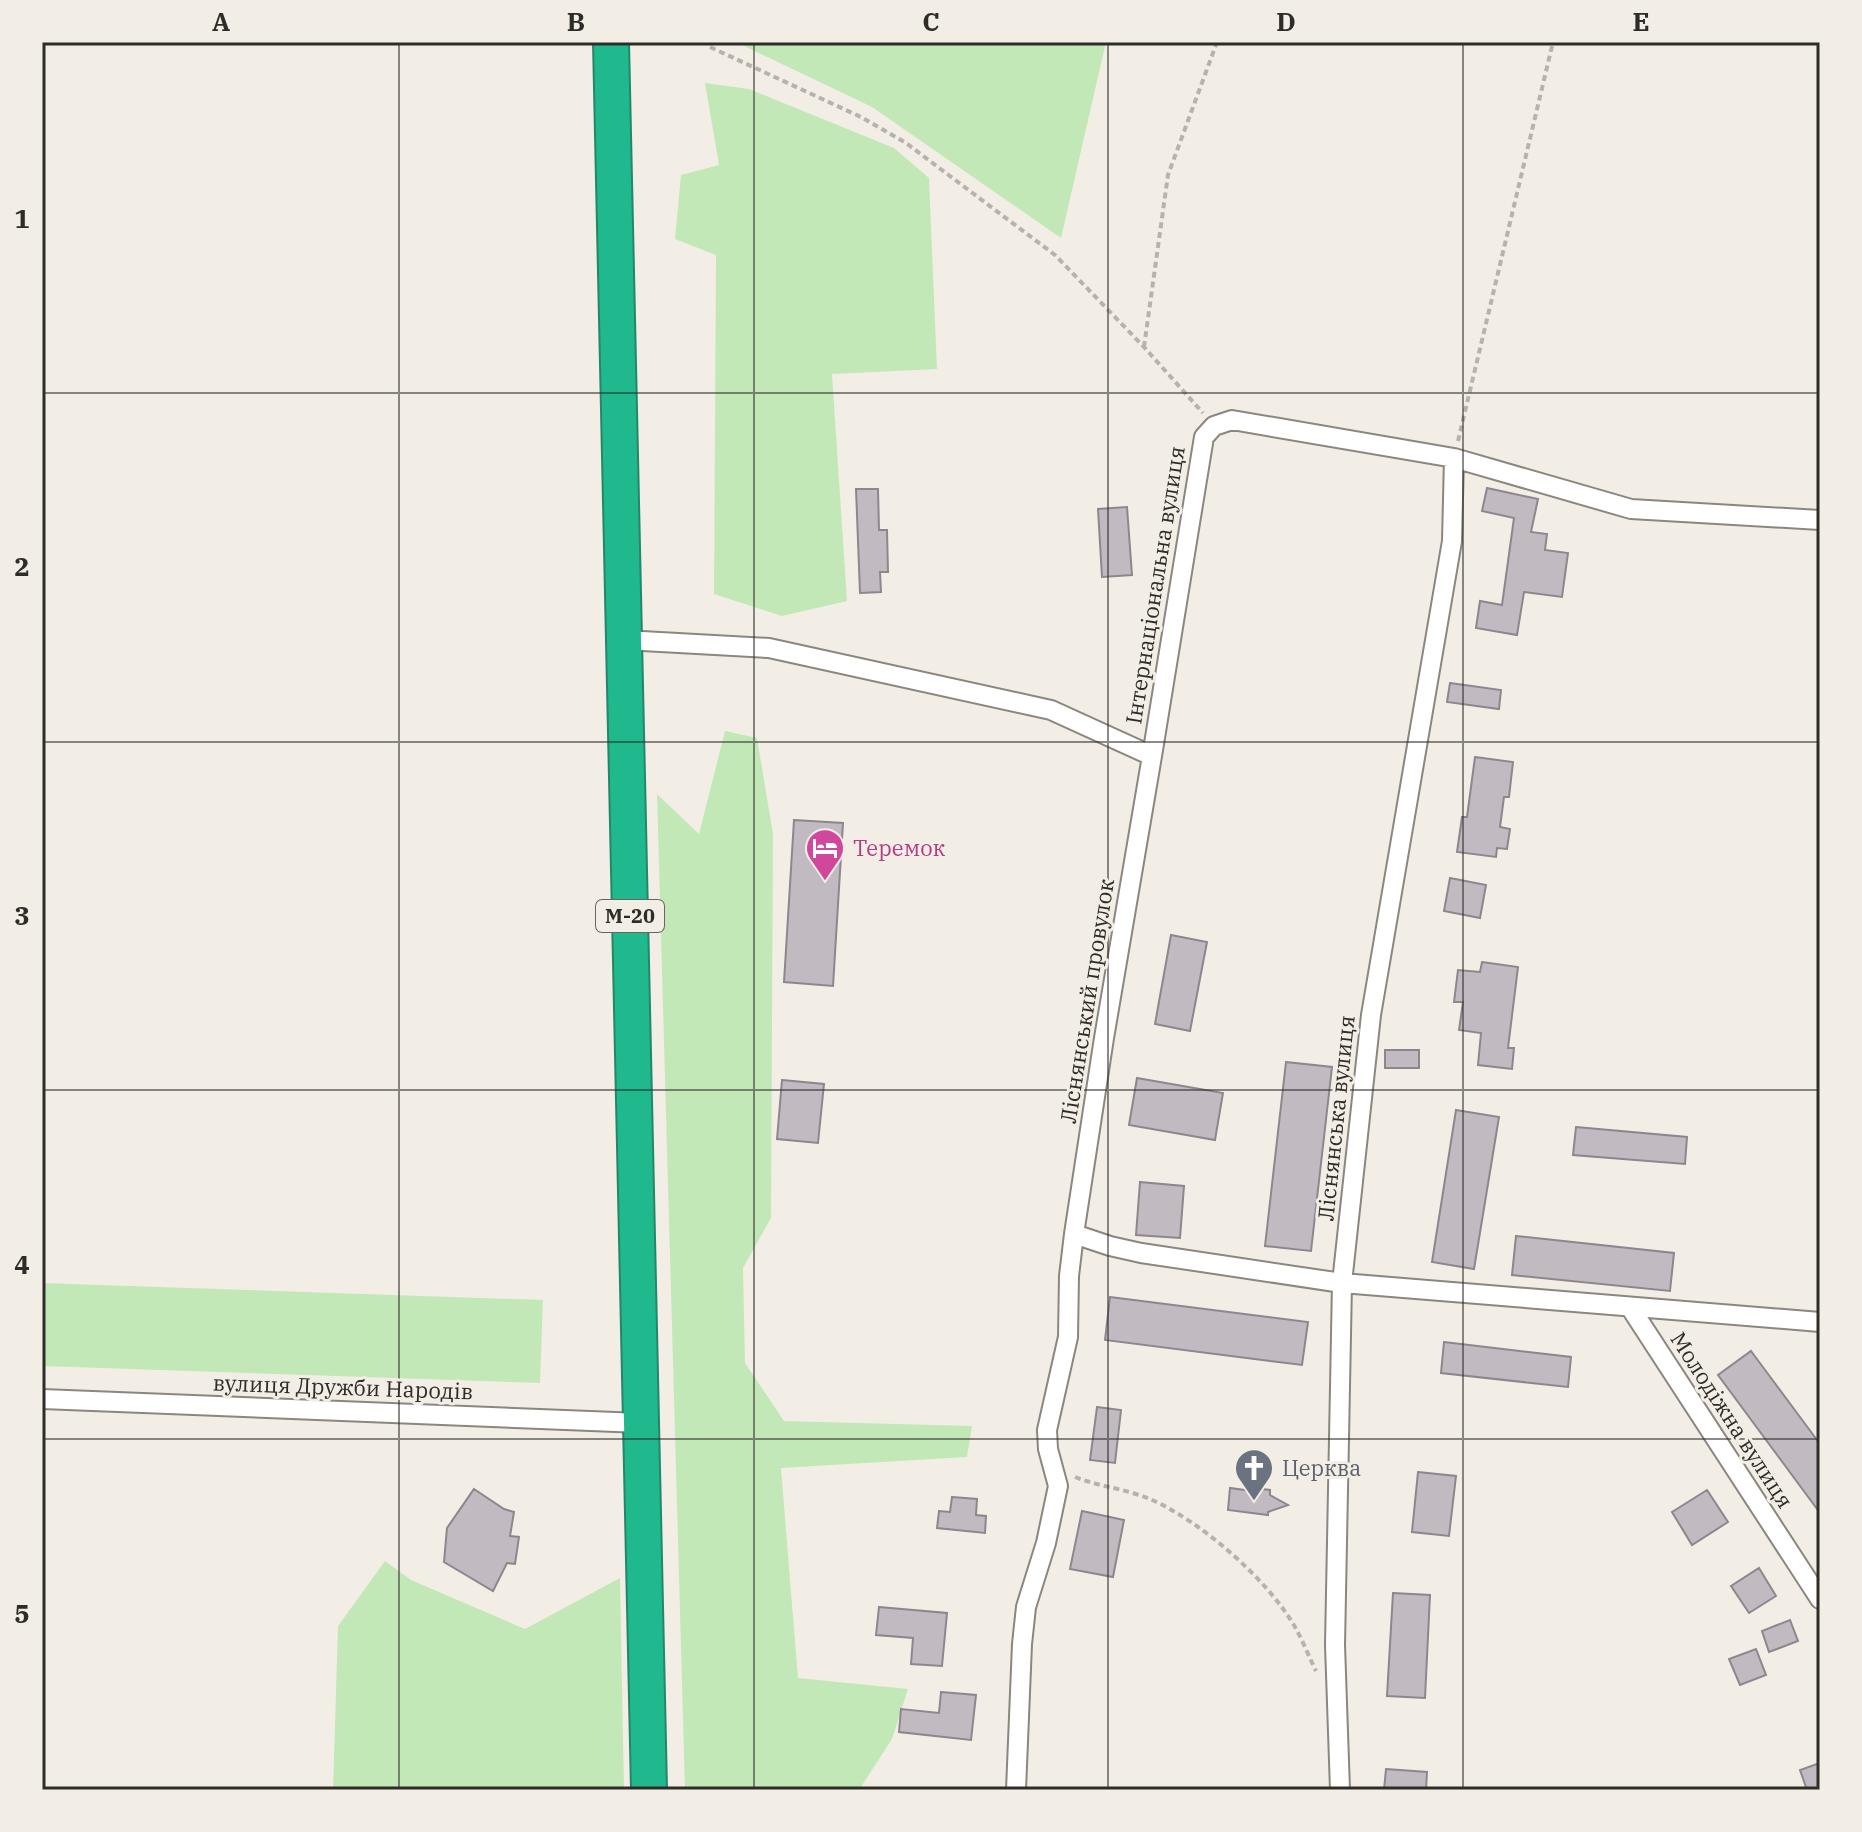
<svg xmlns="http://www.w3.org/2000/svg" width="1862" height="1832" viewBox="0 0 1862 1832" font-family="'IBM Plex Serif',serif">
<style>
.green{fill:#c3e8b8}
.building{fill:#c2bac1;stroke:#8d868c;stroke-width:2}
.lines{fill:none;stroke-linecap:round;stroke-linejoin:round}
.street-casing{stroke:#8b867e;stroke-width:22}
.highway-casing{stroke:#25876a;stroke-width:38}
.path{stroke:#b7b3ac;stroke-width:4;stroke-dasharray:6 4;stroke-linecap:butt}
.street{stroke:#fff;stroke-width:18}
.highway{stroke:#20b88d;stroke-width:34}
.grid{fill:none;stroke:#2e2c29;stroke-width:2;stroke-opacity:0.55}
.labels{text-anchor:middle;stroke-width:6;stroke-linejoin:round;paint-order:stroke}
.shield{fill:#f3eee5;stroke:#696661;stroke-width:2}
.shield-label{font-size:20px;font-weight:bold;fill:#2e2c29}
.street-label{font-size:22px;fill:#2e2c29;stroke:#f3eee5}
.hotel-label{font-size:22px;fill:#b23c85;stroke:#f3eee5;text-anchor:start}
.worship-label{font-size:22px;fill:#5b616d;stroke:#f3eee5;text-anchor:start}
.neatline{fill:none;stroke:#2e2c29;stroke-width:3}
.grid-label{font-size:26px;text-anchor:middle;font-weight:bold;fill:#2e2c29}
</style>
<rect width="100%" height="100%" fill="#f3eee5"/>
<path class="green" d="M736 42H1106L1061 238 872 107Z
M705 83 749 89 894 148 929 178 937 369 832 374 847 601 782 616 714 594 716 255 675 239 681 175 719 165Z
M725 731 757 738 773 834 771 1218 743 1268 745 1363 784 1421 972 1426 967 1457 781 1468 798 1678 908 1689 892 1739 859 1790H685L657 794 699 834Z
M42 1283 543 1300 540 1383 42 1366Z
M385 1561 411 1580 525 1629 620 1578 624 1790H333L338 1626Z"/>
<path class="building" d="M1487 488 1538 499 1531 532 1547 534 1545 550 1568 553 1562 597 1524 592 1517 635 1476 628 1480 601 1502 605 1514 518 1482 511Z
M856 489H878L879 530H887L888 572H880L881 592 860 593Z
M1127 507 1132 575 1102 577 1098 509Z
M1450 683 1501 690 1499 709 1447 702Z
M1475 757 1513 762 1509 797H1504L1500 827 1510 829 1507 849 1497 848 1496 857 1457 852 1462 817H1467Z
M794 820 843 823 833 986 784 982Z
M1450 878 1486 885 1480 918 1444 911Z
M1171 935 1207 942 1190 1031 1155 1024Z
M1482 962 1518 967 1508 1048H1514L1512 1069 1478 1065 1481 1033 1459 1030 1463 1002H1454L1458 970 1480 972Z
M1385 1050H1419V1068H1385Z
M1286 1062 1332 1067 1311 1251 1265 1246Z
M1137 1078 1223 1093 1215 1140 1129 1125Z
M782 1080 824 1084 818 1143 777 1139Z
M1456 1110 1499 1117 1474 1269 1432 1262Z
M1576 1127 1687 1137 1685 1164 1573 1155Z
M1140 1182 1184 1186 1180 1238 1136 1235Z
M1516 1236 1674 1253 1670 1291 1512 1275Z
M1110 1297 1308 1322 1302 1365 1105 1340Z
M1444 1342 1571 1357 1568 1387 1441 1373Z
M1751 1351 1820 1444V1513L1718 1375Z
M1097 1407 1121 1410 1115 1463 1090 1460Z
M1418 1472 1456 1476 1449 1536 1412 1532Z
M1245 1487 1270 1490V1495L1288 1505 1268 1512V1515L1228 1510 1230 1488 1245 1490Z
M474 1489 504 1509 514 1512 510 1536 519 1537 515 1564 507 1563 493 1591 444 1562 447 1528Z
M1707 1490 1728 1522 1692 1545 1672 1512Z
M952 1497 977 1499 976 1515 986 1516 985 1533 937 1528 939 1511 950 1512Z
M1082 1511 1124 1520 1113 1577 1070 1569Z
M1759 1568 1776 1596 1749 1613 1731 1586Z
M1393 1593 1430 1595 1425 1698 1387 1696Z
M879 1607 947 1613 942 1666 911 1664 913 1638 876 1635Z
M1790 1620 1798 1641 1769 1652 1762 1631Z
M1756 1649 1766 1675 1740 1685 1729 1659Z
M941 1692 976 1695 971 1740 899 1732 901 1709 939 1713Z
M1820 1763V1790H1807L1800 1770Z
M1386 1769 1427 1772 1426 1790H1384Z"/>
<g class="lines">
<g class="street-casing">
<path id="street" d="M624 640 769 648 1051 710 1152 756 1104 1038 1074 1234 1069 1276 1068 1337 1047 1430 1048 1449 1058 1486 1046 1543 1026 1607 1022 1644 1016 1790
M1152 756 1204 437 1214 426 1232 420 1454 458 1631 509 1820 520
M1074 1234 1110 1246 1141 1253 1342 1283 1820 1322
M1630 1307 1820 1599
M42 1399 641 1423
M1340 1790 1335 1645 1342 1283 1371 1015 1452 541 1454 458"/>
</g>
<g class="highway-casing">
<path id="highway" d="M611 42 649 1790"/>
</g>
<path class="path" d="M710 47 861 117 906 143 1055 255 1144 347 1203 413
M1144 347 1168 175 1217 42
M1458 441 1553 42
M1075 1477C1100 1487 1128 1489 1152 1500 1202 1522 1268 1580 1295 1627 1303 1641 1309 1657 1316 1671"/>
<use href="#street" class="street"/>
<use href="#highway" class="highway"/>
</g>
<path class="grid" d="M399 42V1790M754 42V1790M1108 42V1790M1463 42V1790M42 393H1820M42 742H1820M42 1090H1820M42 1439H1820"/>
<defs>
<g id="hotel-pin" transform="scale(2)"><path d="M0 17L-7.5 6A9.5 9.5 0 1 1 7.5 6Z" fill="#d1479c" stroke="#f3eee5"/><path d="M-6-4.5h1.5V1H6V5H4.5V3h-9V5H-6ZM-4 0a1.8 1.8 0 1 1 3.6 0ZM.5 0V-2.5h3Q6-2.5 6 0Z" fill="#fff"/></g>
<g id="church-pin" transform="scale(2)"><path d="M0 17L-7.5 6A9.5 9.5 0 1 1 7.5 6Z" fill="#6b7280" stroke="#f3eee5"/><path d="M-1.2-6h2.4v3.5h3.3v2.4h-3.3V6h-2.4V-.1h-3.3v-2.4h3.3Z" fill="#fff"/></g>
</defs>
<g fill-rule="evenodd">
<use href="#hotel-pin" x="825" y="848"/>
<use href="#church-pin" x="1254" y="1468"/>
</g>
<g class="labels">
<rect class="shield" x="596" y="900" width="68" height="32" rx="6"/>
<g class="shield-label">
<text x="630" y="923">М-20</text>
</g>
<g class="street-label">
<text transform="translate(1155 585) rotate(-81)" y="8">Інтернаціональна вулиця</text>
<text transform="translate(1087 1001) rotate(-81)" y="8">Ліснянський провулок</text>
<text transform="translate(1336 1118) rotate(-84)" y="8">Ліснянська вулиця</text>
<text transform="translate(343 1387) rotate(2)" y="8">вулиця Дружби Народів</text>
<text transform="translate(1732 1420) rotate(57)" y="8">Молодіжна вулиця</text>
</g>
<g class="hotel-label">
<text x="853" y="856">Теремок</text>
</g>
<g class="worship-label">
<text x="1282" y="1476">Церква</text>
</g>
</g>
<rect width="1862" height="1832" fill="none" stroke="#f3eee5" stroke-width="88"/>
<rect x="44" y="44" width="1774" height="1744" class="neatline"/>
<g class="grid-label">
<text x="221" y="31">A</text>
<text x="576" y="31">B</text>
<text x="931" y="31">C</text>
<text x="1286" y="31">D</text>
<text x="1641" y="31">E</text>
<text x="22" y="228">1</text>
<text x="22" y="576">2</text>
<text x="22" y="925">3</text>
<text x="22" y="1274">4</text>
<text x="22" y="1623">5</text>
</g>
</svg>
